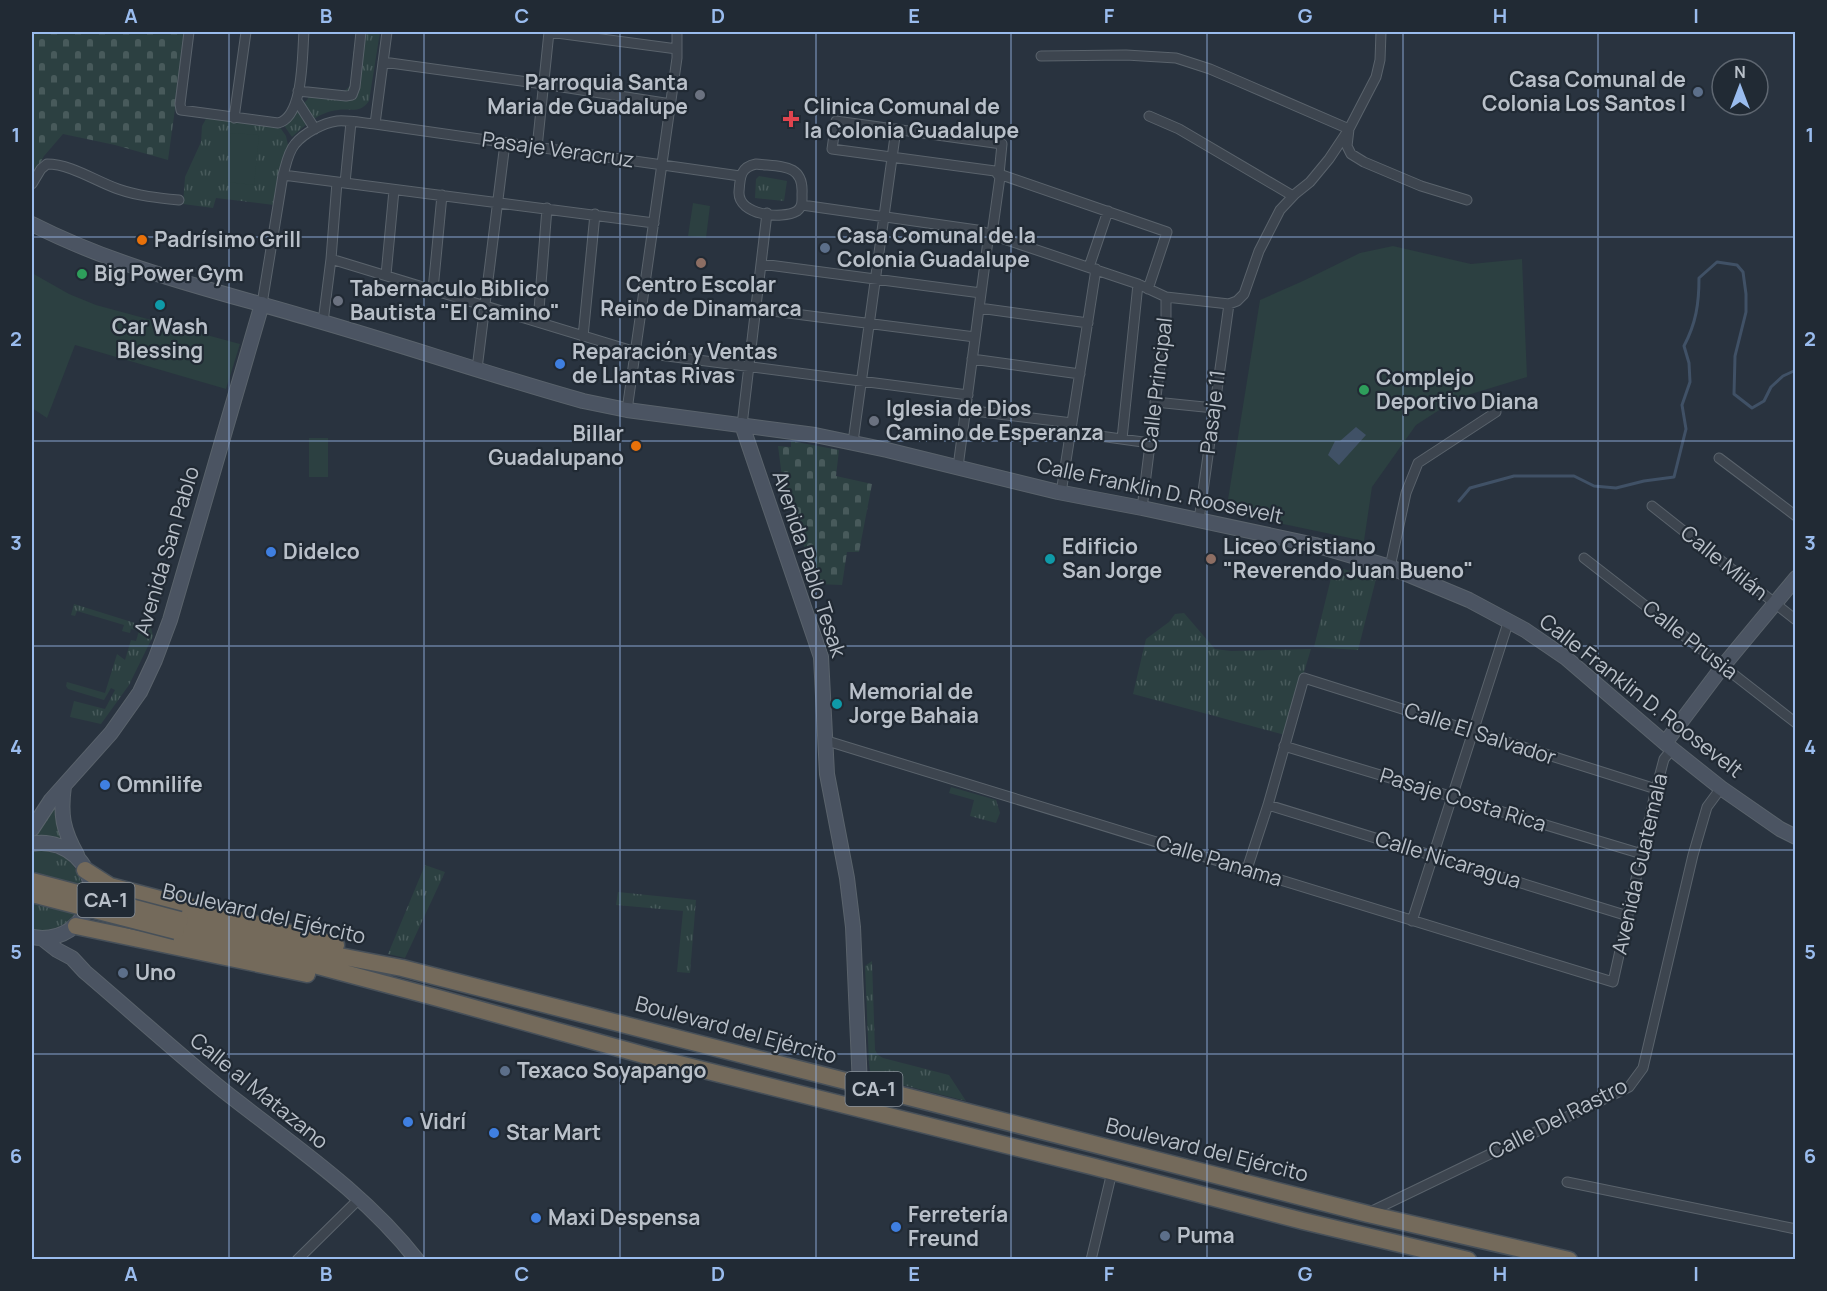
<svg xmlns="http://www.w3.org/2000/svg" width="1827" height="1291" viewBox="0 0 1827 1291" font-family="Manrope,sans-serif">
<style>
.grass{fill:url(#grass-tufts)}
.cemetery{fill:url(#cemetery-stones)}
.garden{fill:#2c4041}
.water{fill:#405166}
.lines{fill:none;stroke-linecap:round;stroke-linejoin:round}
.stream{stroke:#405166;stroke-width:3}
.street-casing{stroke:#5a636c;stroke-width:11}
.secondary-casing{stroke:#5a636c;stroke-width:16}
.highway-casing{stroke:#475059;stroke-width:19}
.street{stroke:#3d454f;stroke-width:9}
.secondary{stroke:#4b5462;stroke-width:14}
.highway{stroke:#746a5b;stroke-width:16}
.highway-bridge-casing{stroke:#475059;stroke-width:19;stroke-linecap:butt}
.highway-bridge{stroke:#746a5b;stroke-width:16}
.grid{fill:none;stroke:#9abcee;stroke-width:1.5;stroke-opacity:0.55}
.service-dot{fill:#5c6f8a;stroke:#212a34;stroke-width:2}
.worship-dot{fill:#6b7280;stroke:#212a34;stroke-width:2}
.health-dot{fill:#e0444e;stroke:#212a34;stroke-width:2}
.food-dot{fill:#e8710a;stroke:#212a34;stroke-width:2}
.education-dot{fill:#8d6e63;stroke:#212a34;stroke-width:2}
.leisure-dot{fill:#2e9e5b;stroke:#212a34;stroke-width:2}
.culture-dot{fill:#0f9aa8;stroke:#212a34;stroke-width:2}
.shop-dot{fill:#3f7fe0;stroke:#212a34;stroke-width:2}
.labels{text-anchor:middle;stroke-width:4.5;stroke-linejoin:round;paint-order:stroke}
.shield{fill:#212a34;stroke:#8b939c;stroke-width:1.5}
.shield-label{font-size:20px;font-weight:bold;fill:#b9c0c9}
.poi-label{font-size:21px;font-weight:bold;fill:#b9c0c9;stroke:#212a34;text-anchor:start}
.street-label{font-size:21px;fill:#b9c0c9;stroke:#212a34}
.neatline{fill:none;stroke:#9abcee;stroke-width:2}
.grid-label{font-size:20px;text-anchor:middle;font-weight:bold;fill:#9abcee}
</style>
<defs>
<pattern id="grass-tufts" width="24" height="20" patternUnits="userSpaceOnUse" patternTransform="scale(1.5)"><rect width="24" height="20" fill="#2c4041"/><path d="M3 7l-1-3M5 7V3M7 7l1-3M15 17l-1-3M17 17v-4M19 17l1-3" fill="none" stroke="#485a5b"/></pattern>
<pattern id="cemetery-stones" width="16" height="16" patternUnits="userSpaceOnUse" patternTransform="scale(1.5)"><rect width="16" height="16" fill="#2c4041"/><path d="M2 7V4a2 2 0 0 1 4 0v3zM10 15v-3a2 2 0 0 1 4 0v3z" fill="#485a5b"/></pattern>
</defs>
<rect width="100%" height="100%" fill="#29333f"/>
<path class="grass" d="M356 32H380L369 101C360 114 351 108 338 110 318 112 306 125 292 137L283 124 307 100 312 91 342 93 350 86Z
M207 117 279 126 286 136 288 145 278 175 274 205 216 198 213 208 183 204 185 177 201 142 202 126Z
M759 176 787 181 784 201 755 198 756 179Z
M1334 566 1376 579 1358 650 1314 647Z
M74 604 151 628 153 636 129 685 101 724 70 717 74 701 105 709 115 690 111 688 104 700 68 689 66 686 67 682 105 693 117 654 125 660 131 640 136 641 139 631 131 629 130 633 122 631 124 625 77 611 75 616 71 615Z
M1184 613 1215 649 1231 651 1311 649 1285 735 1133 694 1146 639 1169 622 1175 614Z
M64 786 68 850 32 844V829Z
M951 787 996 800 1000 813 996 823 970 816 974 800 949 793Z
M39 850C102 854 93 938 32 930V852Z
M425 865 445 872 405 958 388 954Z
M618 892 696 900 690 973 677 972 683 911 616 905Z
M872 961 875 1050 878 1055 883 1058 949 1075 966 1101 875 1078 870 1071 869 1064 865 966Z"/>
<path class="cemetery" d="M32 32H188L179 104 175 109 168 160 115 145 63 134 44 156 32 178Z
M791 441 839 450 836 476 872 484 859 552H847L842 585 816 584 782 477 778 446 791 447Z"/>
<path class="garden" d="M231 133 259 135 254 185 227 182Z
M693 203 710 206 706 238 688 236Z
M1393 246 1471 264 1522 259 1527 377 1458 398 1416 425 1372 487 1364 541 1226 512 1260 300 1303 281 1360 253Z
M32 273 69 294 96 305 240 344 226 389 75 345 47 418 32 408Z
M309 438H328V477H309Z"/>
<path class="water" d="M1356 427 1366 435 1339 465 1328 455 1335 441H1340Z"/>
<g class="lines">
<path class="stream" d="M1459 501 1470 488 1514 476H1574L1594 486 1616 488 1644 481 1674 477 1686 429 1682 405 1690 382 1689 363 1684 346C1696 323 1699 304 1699 278L1717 262 1737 265 1743 272 1746 294V312L1735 356 1734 394 1752 408 1764 401 1771 387 1783 376 1796 370"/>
<g class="street-casing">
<path id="street" d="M189 32 180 104 181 110 278 123C304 117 302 54 304 32
M549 32 677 49
M1041 56 1126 55 1176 58 1210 69 1238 81 1349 129 1347 146 1351 154 1364 162 1421 186 1467 200
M383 62 543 84 671 104
M298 91 346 96 352 95 355 87 361 32
M297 101 315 129
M1149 116 1179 129 1293 196
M234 118 246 32
M375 124 387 32
M537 148 549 32
M756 164C780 167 804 163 802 194 802 201 803 206 797 211 782 220 738 215 739 192 740 178 740 167 756 164Z
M283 175 654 223
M345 183 351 122
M32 184 41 169 47 164C71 164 95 181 118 189 138 196 158 198 179 200
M802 205 977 230 1138 284 1166 297 1229 304 1237 301 1244 294 1259 251 1280 210 1295 194 1310 182 1329 159 1349 129 1376 77 1380 60 1381 32
M992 234 1000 177 995 171 832 149 836 121 1002 144 999 174 1167 232 1148 289
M331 259 636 352 968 395
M761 264 981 293
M1089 267 1108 211
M386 275 394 190
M433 290 442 195
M262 304 283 175C286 165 288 152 295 144 304 133 323 123 337 121 349 120 363 123 375 124L740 176
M979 308 1088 323
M756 309 975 337
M323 322 331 259 337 182
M538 322 547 208
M583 337 595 214
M972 359 1080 374
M477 369 505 143
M1155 402 1214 408
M627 410 677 58V32
M966 410 1072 423
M742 425 767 213
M1071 432 1150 443
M1122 439 1138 284
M853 442 896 129
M1719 458 1796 516
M958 467 989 233
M1061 493 1096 269
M1652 506 1796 620
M1142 508 1166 317V297
M1197 520 1200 513 1229 304
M1584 558 1796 723
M1390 567 1406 493 1418 463 1496 412
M824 740 1613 982 1656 789 1664 759 1672 749
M1284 746 1642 854
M1268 805 1628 916
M1247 869 1268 805 1304 678 1656 789
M1412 921 1509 620
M1567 1182 1796 1229
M1370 1212 1629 1087 1643 1068 1693 855 1707 807 1721 788
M297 1260 359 1199
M1091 1260 1112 1172"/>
</g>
<g class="secondary-casing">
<path id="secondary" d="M32 224C120 269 218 291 312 319 403 345 493 376 583 401L627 410 815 435 887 450 1058 492 1142 508 1315 545 1390 567 1469 600 1525 630 1566 658 1672 749 1721 788 1780 829 1796 837
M742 425 821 657 827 774 847 878 853 927 860 1086 851 1106
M1665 743 1723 666 1796 578
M64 786C60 815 63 830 77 855
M32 829 51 800 111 733 140 692 155 660 170 620 262 304
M32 844C40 842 50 843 59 846 114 868 92 947 32 937
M43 939 57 950 72 958 85 972C132 1012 177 1053 224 1091 291 1144 364 1192 417 1260"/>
</g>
<g class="highway-casing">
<path id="highway" d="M85 870 110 886 336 945
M180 920 298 948 402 968 1368 1214 1569 1260
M76 926 307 974
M176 931 288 958 438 998 651 1057 1091 1166 1303 1221 1468 1260"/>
</g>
<use href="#street" class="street"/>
<use href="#secondary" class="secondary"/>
<use href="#highway" class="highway"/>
<g class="highway-bridge-casing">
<path id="highway-bridge" d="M32 881 180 920
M32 894 176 931"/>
</g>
<use href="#highway-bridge" class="highway-bridge"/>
</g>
<path class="grid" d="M229 32V1260M424 32V1260M620 32V1260M816 32V1260M1011 32V1260M1207 32V1260M1403 32V1260M1598 32V1260M32 237H1796M32 441H1796M32 646H1796M32 850H1796M32 1054H1796"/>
<g class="service-dot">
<circle cx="1698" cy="92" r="6"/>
<circle cx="825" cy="248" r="6"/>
<circle cx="123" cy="973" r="6"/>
<circle cx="505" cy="1071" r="6"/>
<circle cx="1165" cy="1236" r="6"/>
</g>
<g class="worship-dot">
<circle cx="700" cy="95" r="6"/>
<circle cx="338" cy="301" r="6"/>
<circle cx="874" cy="421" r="6"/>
</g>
<path class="health-dot" d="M788 110h6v6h6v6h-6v6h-6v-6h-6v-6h6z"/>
<g class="food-dot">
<circle cx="142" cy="240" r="6"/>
<circle cx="636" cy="446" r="6"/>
</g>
<g class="education-dot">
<circle cx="701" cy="263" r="6"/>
<circle cx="1211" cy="559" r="6"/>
</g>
<g class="leisure-dot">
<circle cx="82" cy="274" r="6"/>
<circle cx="1364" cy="390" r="6"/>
</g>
<g class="culture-dot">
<circle cx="160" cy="305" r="6"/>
<circle cx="1050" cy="559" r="6"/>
<circle cx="837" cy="704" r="6"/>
</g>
<g class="shop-dot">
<circle cx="560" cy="364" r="6"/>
<circle cx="271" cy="552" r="6"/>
<circle cx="105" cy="785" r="6"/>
<circle cx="408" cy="1122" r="6"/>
<circle cx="494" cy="1133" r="6"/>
<circle cx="536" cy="1218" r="6"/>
<circle cx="896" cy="1227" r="6"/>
</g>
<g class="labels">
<g class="shield">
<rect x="77.5" y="883" width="57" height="34" rx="4.5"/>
<rect x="845.5" y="1072" width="57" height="34" rx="4.5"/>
</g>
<g class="shield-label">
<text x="106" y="907">CA-1</text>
<text x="874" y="1096">CA-1</text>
</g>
<g class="poi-label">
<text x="1686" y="87" text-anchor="end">Casa Comunal de<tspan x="1686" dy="24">Colonia Los Santos I</tspan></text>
<text x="688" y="90" text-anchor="end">Parroquia Santa<tspan x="688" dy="24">Maria de Guadalupe</tspan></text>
<text x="804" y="114">Clinica Comunal de<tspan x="804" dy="24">la Colonia Guadalupe</tspan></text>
<text x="837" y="243">Casa Comunal de la<tspan x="837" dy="24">Colonia Guadalupe</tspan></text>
<text x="154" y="247">Padrísimo Grill</text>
<text x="94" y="281">Big Power Gym</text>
<text x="701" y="292" text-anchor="middle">Centro Escolar<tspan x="701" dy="24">Reino de Dinamarca</tspan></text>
<text x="350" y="296">Tabernaculo Biblico<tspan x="350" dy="24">Bautista "El Camino"</tspan></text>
<text x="160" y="334" text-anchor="middle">Car Wash<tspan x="160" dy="24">Blessing</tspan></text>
<text x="572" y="359">Reparación y Ventas<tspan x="572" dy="24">de Llantas Rivas</tspan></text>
<text x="1376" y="385">Complejo<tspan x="1376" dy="24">Deportivo Diana</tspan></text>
<text x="886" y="416">Iglesia de Dios<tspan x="886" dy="24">Camino de Esperanza</tspan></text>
<text x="624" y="441" text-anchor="end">Billar<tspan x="624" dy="24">Guadalupano</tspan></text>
<text x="1062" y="554">Edificio<tspan x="1062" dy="24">San Jorge</tspan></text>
<text x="1223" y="554">Liceo Cristiano<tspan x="1223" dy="24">"Reverendo Juan Bueno"</tspan></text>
<text x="283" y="559">Didelco</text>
<text x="849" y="699">Memorial de<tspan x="849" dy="24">Jorge Bahaia</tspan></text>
<text x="117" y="792">Omnilife</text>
<text x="135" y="980">Uno</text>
<text x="517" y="1078">Texaco Soyapango</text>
<text x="420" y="1129">Vidrí</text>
<text x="506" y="1140">Star Mart</text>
<text x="908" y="1222">Ferretería<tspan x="908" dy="24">Freund</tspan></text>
<text x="548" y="1225">Maxi Despensa</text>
<text x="1177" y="1243">Puma</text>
</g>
<g class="street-label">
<text transform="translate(558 150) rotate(8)" y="7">Pasaje Veracruz</text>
<text transform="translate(1157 385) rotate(-83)" y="7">Calle Principal</text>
<text transform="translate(1213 412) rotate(-83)" y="7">Pasaje 11</text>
<text transform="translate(1160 491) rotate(12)" y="7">Calle Franklin D. Roosevelt</text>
<text transform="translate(167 551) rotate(-73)" y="7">Avenida San Pablo</text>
<text transform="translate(1724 563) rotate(39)" y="7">Calle Milán</text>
<text transform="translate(809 564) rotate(72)" y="7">Avenida Pablo Tesak</text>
<text transform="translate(1690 640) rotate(38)" y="7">Calle Prusia</text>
<text transform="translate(1641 696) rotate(38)" y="7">Calle Franklin D. Roosevelt</text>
<text transform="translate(1480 734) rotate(18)" y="7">Calle El Salvador</text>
<text transform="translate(1463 800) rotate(17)" y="7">Pasaje Costa Rica</text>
<text transform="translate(1448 860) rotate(17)" y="7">Calle Nicaragua</text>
<text transform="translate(1219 861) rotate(17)" y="7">Calle Panama</text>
<text transform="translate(1640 864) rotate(-77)" y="7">Avenida Guatemala</text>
<text transform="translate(264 914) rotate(13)" y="7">Boulevard del Ejército</text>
<text transform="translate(736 1030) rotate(15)" y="7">Boulevard del Ejército</text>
<text transform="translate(259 1091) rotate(39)" y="7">Calle al Matazano</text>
<text transform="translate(1558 1119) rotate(-27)" y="7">Calle Del Rastro</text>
<text transform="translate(1207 1150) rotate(14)" y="7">Boulevard del Ejército</text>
</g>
</g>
<rect width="1827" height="1291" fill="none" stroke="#212a34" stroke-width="66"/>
<g transform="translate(1740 87)"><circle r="28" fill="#212a34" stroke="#5e6670" stroke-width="1.5"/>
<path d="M0-4.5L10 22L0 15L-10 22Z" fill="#9abcee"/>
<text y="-9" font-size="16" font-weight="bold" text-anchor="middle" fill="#b9c0c9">N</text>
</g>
<rect x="33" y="33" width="1761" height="1225" class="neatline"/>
<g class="grid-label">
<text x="131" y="23">A</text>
<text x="326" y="23">B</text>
<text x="522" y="23">C</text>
<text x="718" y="23">D</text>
<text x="914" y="23">E</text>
<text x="1109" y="23">F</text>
<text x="1305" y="23">G</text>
<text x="1500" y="23">H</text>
<text x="1696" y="23">I</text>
<text x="16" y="142">1</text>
<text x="1810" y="142">1</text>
<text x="16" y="346">2</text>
<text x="1810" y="346">2</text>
<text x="16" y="550">3</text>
<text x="1810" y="550">3</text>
<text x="16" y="754">4</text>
<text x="1810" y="754">4</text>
<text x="16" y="959">5</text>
<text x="1810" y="959">5</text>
<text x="16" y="1163">6</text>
<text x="1810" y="1163">6</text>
<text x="131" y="1281">A</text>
<text x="326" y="1281">B</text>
<text x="522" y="1281">C</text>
<text x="718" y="1281">D</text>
<text x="914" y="1281">E</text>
<text x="1109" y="1281">F</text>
<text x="1305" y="1281">G</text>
<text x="1500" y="1281">H</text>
<text x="1696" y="1281">I</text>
</g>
</svg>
